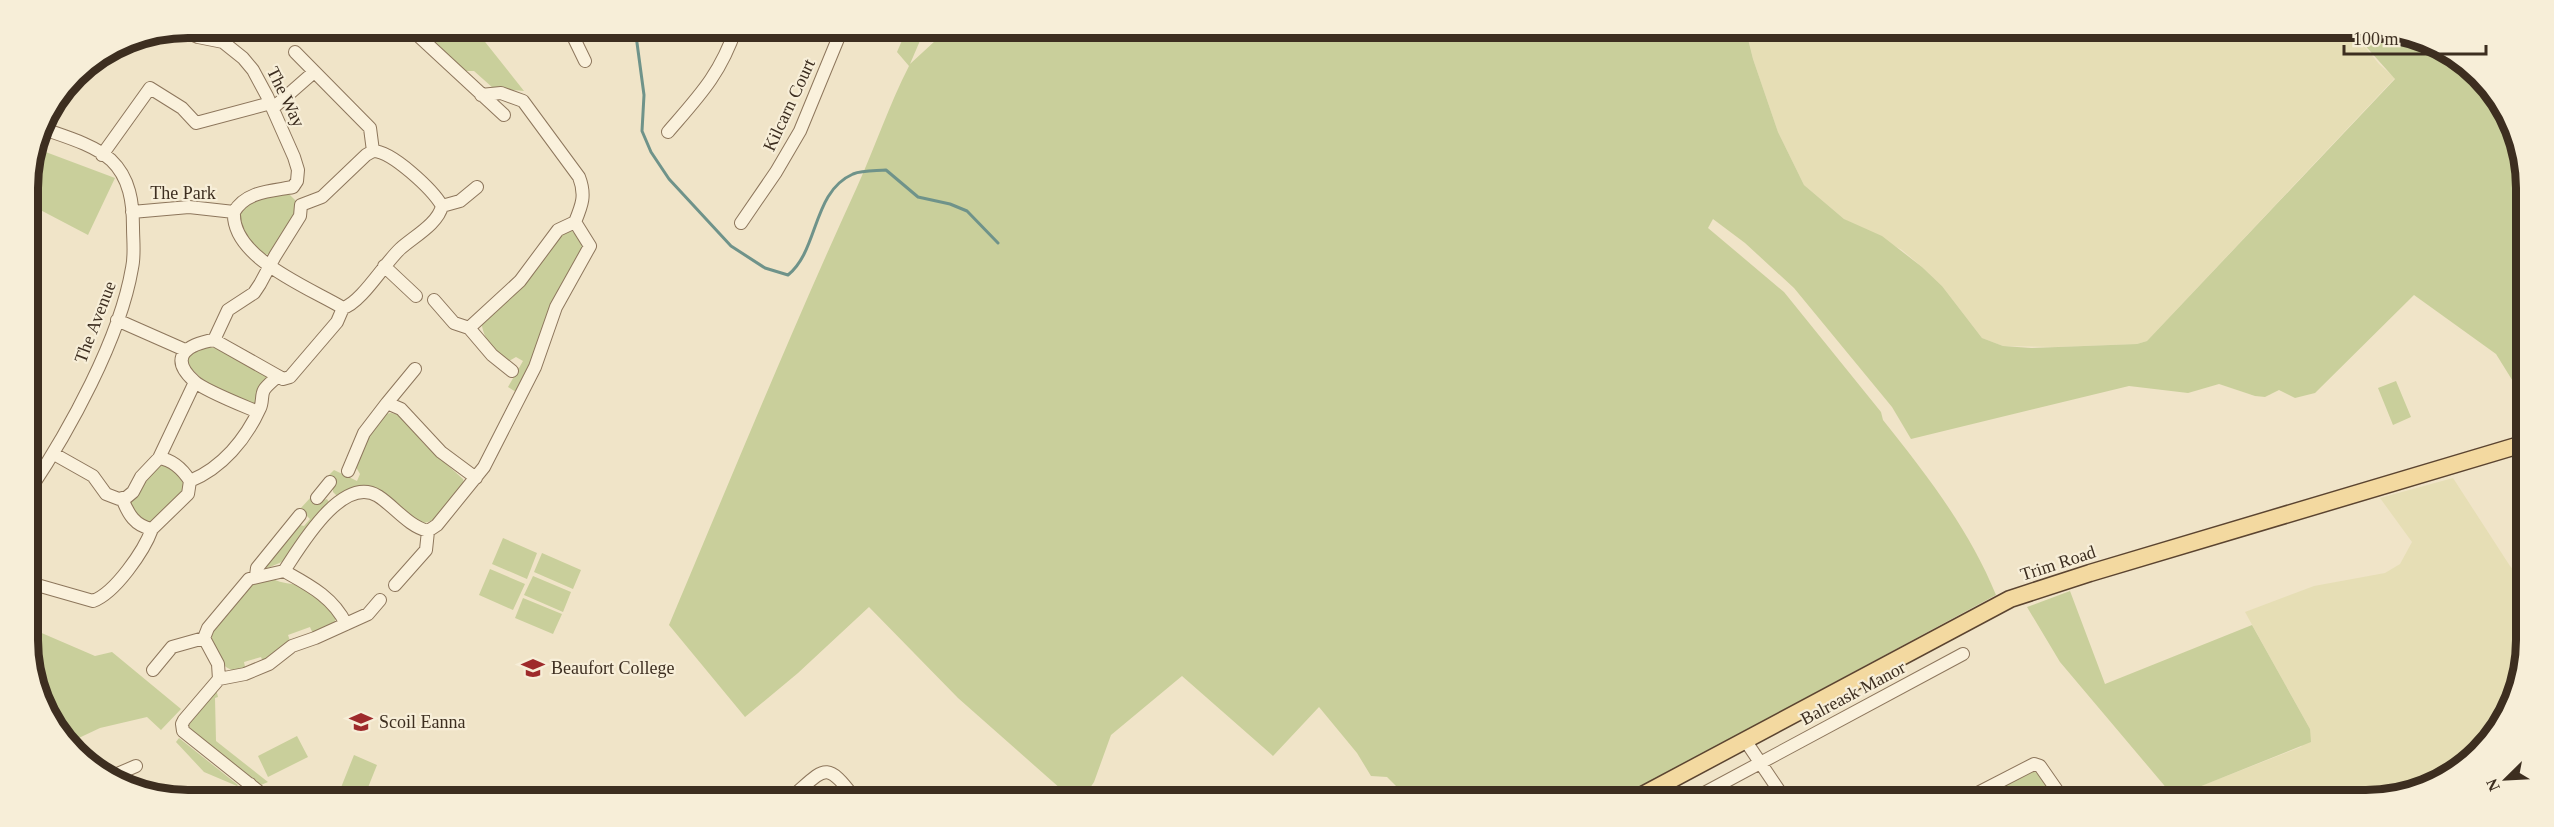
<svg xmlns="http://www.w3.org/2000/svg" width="2554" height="827" viewBox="0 0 2554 827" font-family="Georgia,serif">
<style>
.farmland{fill:#e6deb5}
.green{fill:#c9cf9b}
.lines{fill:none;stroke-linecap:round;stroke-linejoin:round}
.stream{stroke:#6f938a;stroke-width:3}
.minor-casing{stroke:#8d765c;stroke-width:14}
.major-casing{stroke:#5b4430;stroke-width:19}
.minor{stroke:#faf1dc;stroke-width:12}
.major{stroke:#f3d9a0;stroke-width:16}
.labels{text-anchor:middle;stroke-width:4.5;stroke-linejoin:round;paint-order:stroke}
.street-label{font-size:18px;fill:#3d2e20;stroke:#f7eed8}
.poi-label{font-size:18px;fill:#3d2e20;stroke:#f7eed8;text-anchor:start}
.rim{fill:none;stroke:#3d2e20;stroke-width:8}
</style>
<rect width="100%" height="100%" fill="#f0e4c8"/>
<path class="farmland" d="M1746 31 2353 32 2379 64 2395 78 2147 341 2137 344 2055 347 2003 346 1982 338 1942 286 1922 267 1902 250 1844 219 1804 185 1778 132 1753 59Z
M2453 478 2510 566 2522 579 2521 681 2500 729 2464 767 2376 800 2172 799 2180 794 2301 747 2310 729 2245 612 2314 586 2385 573 2400 564 2412 542 2380 498Z"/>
<path class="green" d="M418 28H474L524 91 493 88 474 71H465Z
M907 29H925L910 64 948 29 1746 31 1753 59 1778 132 1804 185 1844 219 1882 236 1922 267 1942 286 1982 338 2003 346 2031 348 2137 344 2147 341 2395 79 2353 32 2408 33 2487 82 2524 157 2523 372 2514 383 2496 354 2414 295 2315 393 2295 398 2279 390 2265 397 2255 396 2219 384 2188 393 2129 386 1911 439 1892 407 1794 288 1745 243 1713 219 1708 228 1784 292 1881 412 1883 420C1926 474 1969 529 1996 595L1620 798 1407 797 1387 777 1371 776 1357 753 1319 707 1273 756 1182 676 1111 735 1094 782 1084 797H1070L958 698 869 607 798 673 745 717 669 625C731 478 791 331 857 187 875 147 889 105 909 66L897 52Z
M35 148 115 178 88 235 27 203V178Z
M288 193 295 200 296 213 270 254 263 255C249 243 242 230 240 213L252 199Z
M571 230 581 240 583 248 556 295 529 365 516 392 508 387 523 361 516 357 509 361C493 350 484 341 481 321L557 234Z
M205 346 220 349 268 377 255 404 207 384 187 364C188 352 195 351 205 346Z
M2396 381 2411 417 2393 425 2378 388Z
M391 413 399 415 425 445 463 479 464 483C453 498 442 523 421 523L385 496H337L333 492V486L326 478 334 470 357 481 360 474 356 467 366 438 384 414Z
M159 464H164L181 473 186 489 155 521 147 523 133 513 130 502Z
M311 497 318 502 327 499 330 504 284 561 263 570 300 525 304 526 310 519 300 509Z
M503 538 537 553 527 579 492 564Z
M542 553 581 570 573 589 534 572Z
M490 569 525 584 513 610 479 595Z
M533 576 571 592 563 612 524 595Z
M273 579C282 584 292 583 300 586 316 593 326 604 336 618L334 624 313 634 310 627 288 635 290 641 263 662 261 657 244 662 245 667 242 670C221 675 208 646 213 629L255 582Z
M2070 591 2105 684 2252 625 2310 729 2311 742 2174 797 2060 662 2027 607Z
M523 598 562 614 553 634 515 618Z
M30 628 95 656 112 652 181 709 161 730 147 717 100 728 66 744 30 670Z
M216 689 218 697 215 698 216 741 268 782 261 785 193 732 189 726 190 720Z
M297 736 308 757 268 777 258 756Z
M179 738 238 785 237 786 204 772 176 742Z
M354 755 377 765 365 795H338Z
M2035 769 2057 799H2017L2013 792H2004L1999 786Z"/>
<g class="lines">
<path class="stream" d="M635 28 644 95 642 131 651 152 669 179 731 246 765 268 788 275C819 250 812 192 853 174 863 170 876 171 886 170L918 197 950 204 967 211 998 243"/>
<g class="minor-casing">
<path id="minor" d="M410 28 504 115
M569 28 585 61
M180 29 198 37 223 42 243 58 253 70 267 96 294 157 298 170 297 181 293 187
M223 42 225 27
M295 52 370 128 373 151
M481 95 501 93 523 101 579 177C586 195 582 205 575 222L558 230 520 281 469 328 492 355 512 371
M273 108 314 72
M668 132C699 96 720 75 736 28
M373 151C392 151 433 190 442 206
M102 155 150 88 182 108 196 123 271 103
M293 187C272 191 246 191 234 212 231 258 310 288 343 308 361 303 384 264 400 249 413 237 438 224 442 206
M442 206 460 201 477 187
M132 212 189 207 234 212
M741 223 776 172 800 131 842 29
M384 266 416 296
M434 300 454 323 469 328
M117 320 185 350
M214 340 228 310 254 293 260 284 275 256 300 216 301 205 322 197 366 155 373 151
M387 403 415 369
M258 412C244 406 203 390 194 381 167 356 189 344 214 340L278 376
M54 454 93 476 106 494 119 499 127 497 133 492 141 477 159 458 195 382
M348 471 364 433 387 403 401 409 441 452 476 478
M190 481C222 468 246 439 260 408 263 402 261 395 264 390 267 385 274 380 278 376L283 379 290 377 337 322 343 308
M29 491C69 431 120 339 132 268 135 255 133 241 133 227 133 203 130 178 111 160 93 144 63 136 41 128
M122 498C128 514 135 526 152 529L188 494 190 481C183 470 173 460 159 458
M317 498 330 482
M256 576 257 568 300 515
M30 583 93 601C115 593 144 551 152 529
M395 585 426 550 428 531 437 525 484 467 535 367 556 307 590 246 575 222
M346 624C333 597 309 585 284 571 300 547 342 474 378 496 395 507 408 526 428 531
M153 670 172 647 204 638
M219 679 218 664 204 638 208 628 249 579 284 571
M1745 740 1784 798
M115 775 136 766
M1996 792 2001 799
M241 795 250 784
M263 795 183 731 182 724 184 720 219 679 245 674 269 664 292 646 315 638 368 614 380 600
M793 796C824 769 826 760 853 796
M1695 798 1963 654
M1966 799 2034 764 2040 766 2063 799"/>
</g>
<g class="major-casing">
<path id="major" d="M1637 798 2010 599 2090 573 2523 444"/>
</g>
<use href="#minor" class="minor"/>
<use href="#major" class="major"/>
</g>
<defs>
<g id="school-bare" transform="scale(1.8)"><path d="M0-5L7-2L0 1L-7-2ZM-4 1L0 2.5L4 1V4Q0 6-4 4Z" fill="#9e2a2b" stroke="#f7eed8" stroke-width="2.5" paint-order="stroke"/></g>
</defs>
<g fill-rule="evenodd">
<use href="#school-bare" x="533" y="668"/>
<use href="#school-bare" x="361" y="722"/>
</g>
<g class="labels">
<g class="street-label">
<text transform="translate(286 97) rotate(64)" y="6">The Way</text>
<text transform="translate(789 105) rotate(-65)" y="6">Kilcarn Court</text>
<text x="183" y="199">The Park</text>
<text transform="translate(95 322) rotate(-69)" y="6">The Avenue</text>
<text transform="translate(2058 563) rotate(-18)" y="6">Trim Road</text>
<text transform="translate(1853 693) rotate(-28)" y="6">Balreask Manor</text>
</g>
<g class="poi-label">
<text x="551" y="674">Beaufort College</text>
<text x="379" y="728">Scoil Eanna</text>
</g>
</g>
<path d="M0 0H2554V827H0ZM188 38H2366A150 150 0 0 1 2516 188V640A150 150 0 0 1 2366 790H188A150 150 0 0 1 38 640V188A150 150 0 0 1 188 38Z" fill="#f7eed8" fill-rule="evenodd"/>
<path class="rim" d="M188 38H2366A150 150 0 0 1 2516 188V640A150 150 0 0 1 2366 790H188A150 150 0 0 1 38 640V188A150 150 0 0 1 188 38Z"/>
<g transform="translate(2506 779) rotate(246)" stroke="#f7eed8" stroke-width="4.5" paint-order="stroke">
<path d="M0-4.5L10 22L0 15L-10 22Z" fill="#3d2e20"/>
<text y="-9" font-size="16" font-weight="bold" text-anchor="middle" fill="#3d2e20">N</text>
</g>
<path d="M2344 45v9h142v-9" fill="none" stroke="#3d2e20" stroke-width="3"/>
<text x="2353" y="45" font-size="18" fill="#3d2e20" stroke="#f7eed8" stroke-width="4.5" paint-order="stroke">100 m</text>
</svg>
